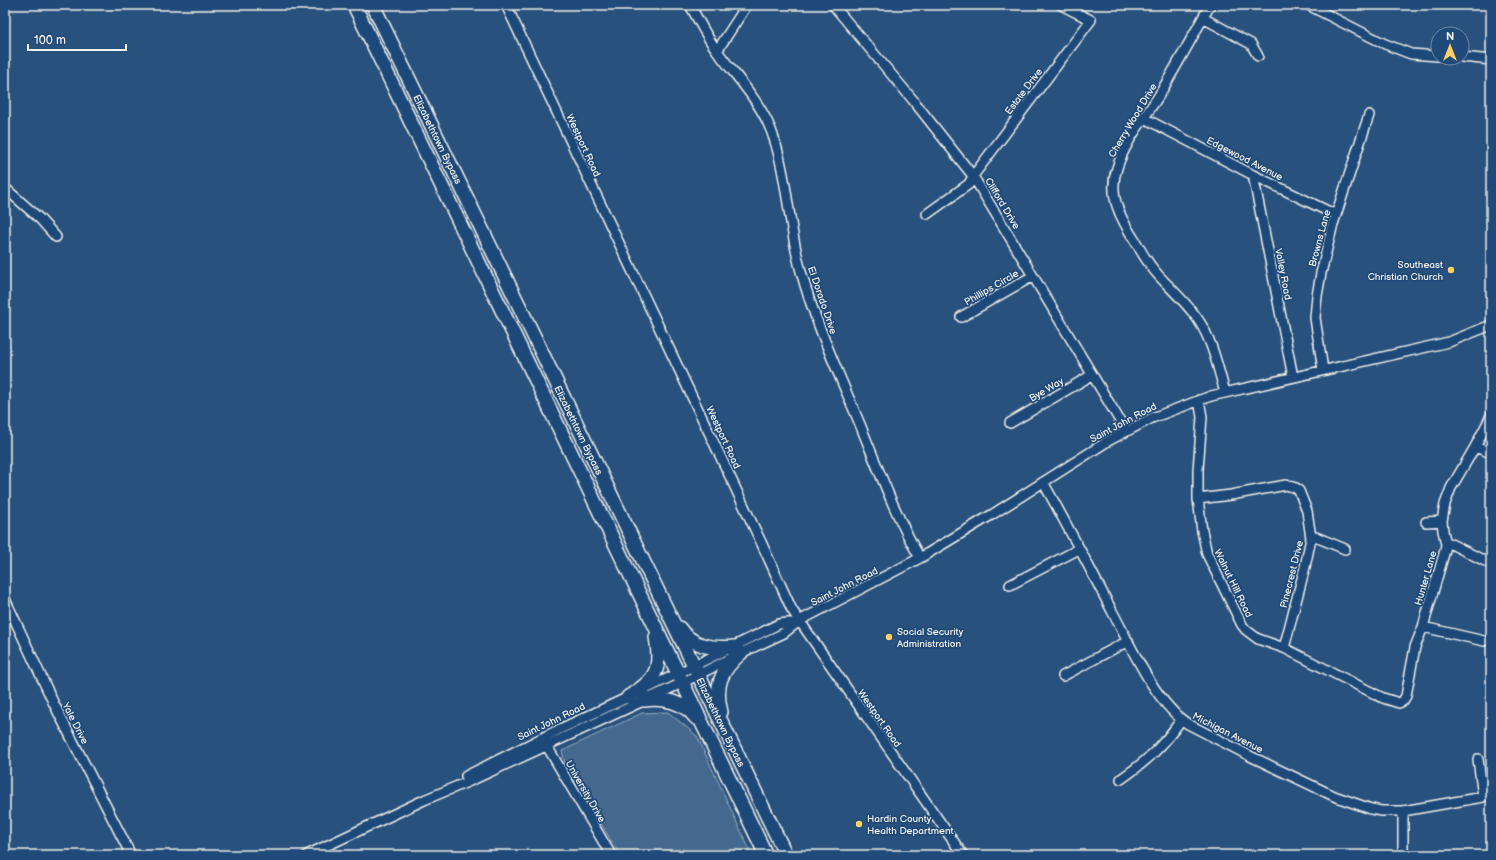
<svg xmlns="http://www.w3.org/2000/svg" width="1496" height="860" viewBox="0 0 1496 860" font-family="'Balsamiq Sans',sans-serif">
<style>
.green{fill:#45688e;stroke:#9cacbb}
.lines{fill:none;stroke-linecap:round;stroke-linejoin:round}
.minor-casing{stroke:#f4f1e8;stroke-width:12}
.highway-casing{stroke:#f4f1e8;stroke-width:16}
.minor{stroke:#1f4a7a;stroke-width:9}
.highway{stroke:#1f4a7a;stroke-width:13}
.poi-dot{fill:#ffd166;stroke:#1f4a7a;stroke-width:1.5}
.labels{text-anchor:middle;stroke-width:3.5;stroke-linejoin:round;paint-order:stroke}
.street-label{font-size:10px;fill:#f4f1e8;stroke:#1f4a7a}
.poi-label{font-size:10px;fill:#f4f1e8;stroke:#1f4a7a;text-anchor:start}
</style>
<rect width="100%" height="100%" fill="#28517e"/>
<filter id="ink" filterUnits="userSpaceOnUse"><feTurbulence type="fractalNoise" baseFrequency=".025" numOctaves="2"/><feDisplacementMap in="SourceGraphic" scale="8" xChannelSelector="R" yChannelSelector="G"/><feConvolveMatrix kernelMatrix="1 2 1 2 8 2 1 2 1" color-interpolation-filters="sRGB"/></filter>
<g filter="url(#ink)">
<path class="green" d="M668 712 697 736 752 855H620L566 767 562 751 642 713Z"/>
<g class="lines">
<g class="minor-casing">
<path id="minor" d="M506 5 761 542 792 610 963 855
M690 5C699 21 707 38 718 52 736 77 759 100 771 130 788 174 788 228 802 275 816 325 839 374 859 422 878 468 895 515 920 558
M833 5 913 100 973 176 1126 431
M1210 5C1193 36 1176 67 1158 97 1143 120 1125 142 1117 168 1107 196 1122 221 1137 244 1143 255 1150 266 1159 276 1173 291 1188 304 1199 321 1213 342 1218 369 1225 392
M1308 5 1385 44 1411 54 1438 56
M1203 18 1251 44 1258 56
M717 51 747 5
M1462 57 1491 60
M1144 118 1253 175 1336 215
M1253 175 1293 377
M5 188 40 219 56 237
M927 214 969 184 973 176 1091 20 1061 5
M961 317 1033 276
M1323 370 1315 318 1317 296 1321 273 1333 224 1369 115
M1199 400 1202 417 1198 470V499L1202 531 1207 554 1242 625 1246 630 1258 639 1284 648 1383 698 1399 703 1403 701 1406 696 1415 647 1423 627 1445 550 1446 544 1443 531 1442 521 1445 504 1451 488 1475 447 1491 416
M1010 423 1092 375
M1475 447 1491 453
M1043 482C1067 525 1090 568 1112 611 1131 646 1155 703 1188 724L1250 756 1334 796 1371 809 1381 811H1403L1483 797 1478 759
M1198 499 1231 495 1286 485 1296 488 1299 491 1307 511 1311 538 1305 567 1284 648
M1426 522 1442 521
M1311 535 1345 549
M1445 541 1491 564
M1010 585 1079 549
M5 599 54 704 131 855
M1423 627 1484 641
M1063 676 1128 641
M644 690 779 624 798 622
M544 741 611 855
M466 776 560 729 633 695
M1121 779C1147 761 1163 746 1181 720
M1403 811V855
M307 855 424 800 470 781 682 683 741 653 784 633 799 621 920 558 993 514 1108 441 1152 418 1211 396 1449 342 1491 325"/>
</g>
<g class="highway-casing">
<path id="highway" d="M354 5 766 855
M373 5 786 855
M679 628C693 647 712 649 734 647
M628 697C656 680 662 670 656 637
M644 700C663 697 684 702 696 718
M721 712C714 686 721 670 741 653"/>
</g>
<use href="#minor" class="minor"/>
<use href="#highway" class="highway"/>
</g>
</g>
<g class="poi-dot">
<circle cx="1451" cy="270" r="4"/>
<circle cx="889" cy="637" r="4"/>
<circle cx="859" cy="824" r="4"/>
</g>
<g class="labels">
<g class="street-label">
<text transform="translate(1023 91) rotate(-53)" y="4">Estate Drive</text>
<text transform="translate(1132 120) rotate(-59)" y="4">Cherry Wood Drive</text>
<text transform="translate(438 139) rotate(64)" y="4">Elizabethtown Bypass</text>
<text transform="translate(584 145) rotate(65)" y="4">Westport Road</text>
<text transform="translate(1245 158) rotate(27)" y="4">Edgewood Avenue</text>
<text transform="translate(1003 203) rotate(59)" y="4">Clifford Drive</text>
<text transform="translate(1319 238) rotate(-75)" y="4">Browns Lane</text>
<text transform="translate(1284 274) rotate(79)" y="4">Valley Road</text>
<text transform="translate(991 287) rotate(-30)" y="4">Phillips Circle</text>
<text transform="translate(823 300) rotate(71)" y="4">El Dorado Drive</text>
<text transform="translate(1046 389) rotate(-30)" y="4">Bye Way</text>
<text transform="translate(1123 422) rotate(-28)" y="4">Saint John Road</text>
<text transform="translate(579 430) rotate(64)" y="4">Elizabethtown Bypass</text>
<text transform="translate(724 437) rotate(65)" y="4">Westport Road</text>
<text transform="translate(1291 574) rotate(-76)" y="4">Pinecrest Drive</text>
<text transform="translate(1425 578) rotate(-74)" y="4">Hunter Lane</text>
<text transform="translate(1234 583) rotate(64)" y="4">Walnut Hill Road</text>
<text transform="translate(844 586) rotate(-27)" y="4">Saint John Road</text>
<text transform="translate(880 718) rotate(55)" y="4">Westport Road</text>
<text transform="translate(551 721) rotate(-26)" y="4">Saint John Road</text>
<text transform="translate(721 722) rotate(64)" y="4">Elizabethtown Bypass</text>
<text transform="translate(76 723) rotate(63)" y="4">Yale Drive</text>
<text transform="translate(1228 732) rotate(27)" y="4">Michigan Avenue</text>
<text transform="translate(586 791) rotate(60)" y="4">University Drive</text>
</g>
<g class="poi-label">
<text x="1443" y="268" text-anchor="end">Southeast<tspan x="1443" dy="12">Christian Church</tspan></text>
<text x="897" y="635">Social Security<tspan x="897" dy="12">Administration</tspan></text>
<text x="867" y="822">Hardin County<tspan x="867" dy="12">Health Department</tspan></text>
</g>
</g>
<rect width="1496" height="860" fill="none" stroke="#1f4a7a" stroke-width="20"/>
<rect x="10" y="10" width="1476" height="840" fill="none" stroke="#f4f1e8" stroke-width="1.5" filter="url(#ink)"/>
<g transform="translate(1450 46)"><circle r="19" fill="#1f4a7a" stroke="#748da6"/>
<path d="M0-3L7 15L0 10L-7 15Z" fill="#ffd166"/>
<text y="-6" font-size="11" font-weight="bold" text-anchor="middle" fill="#f4f1e8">N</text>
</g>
<path d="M28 44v6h98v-6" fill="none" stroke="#f4f1e8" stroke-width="2"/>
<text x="34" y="44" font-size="12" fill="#f4f1e8" stroke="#1f4a7a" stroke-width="3" paint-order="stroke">100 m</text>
</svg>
